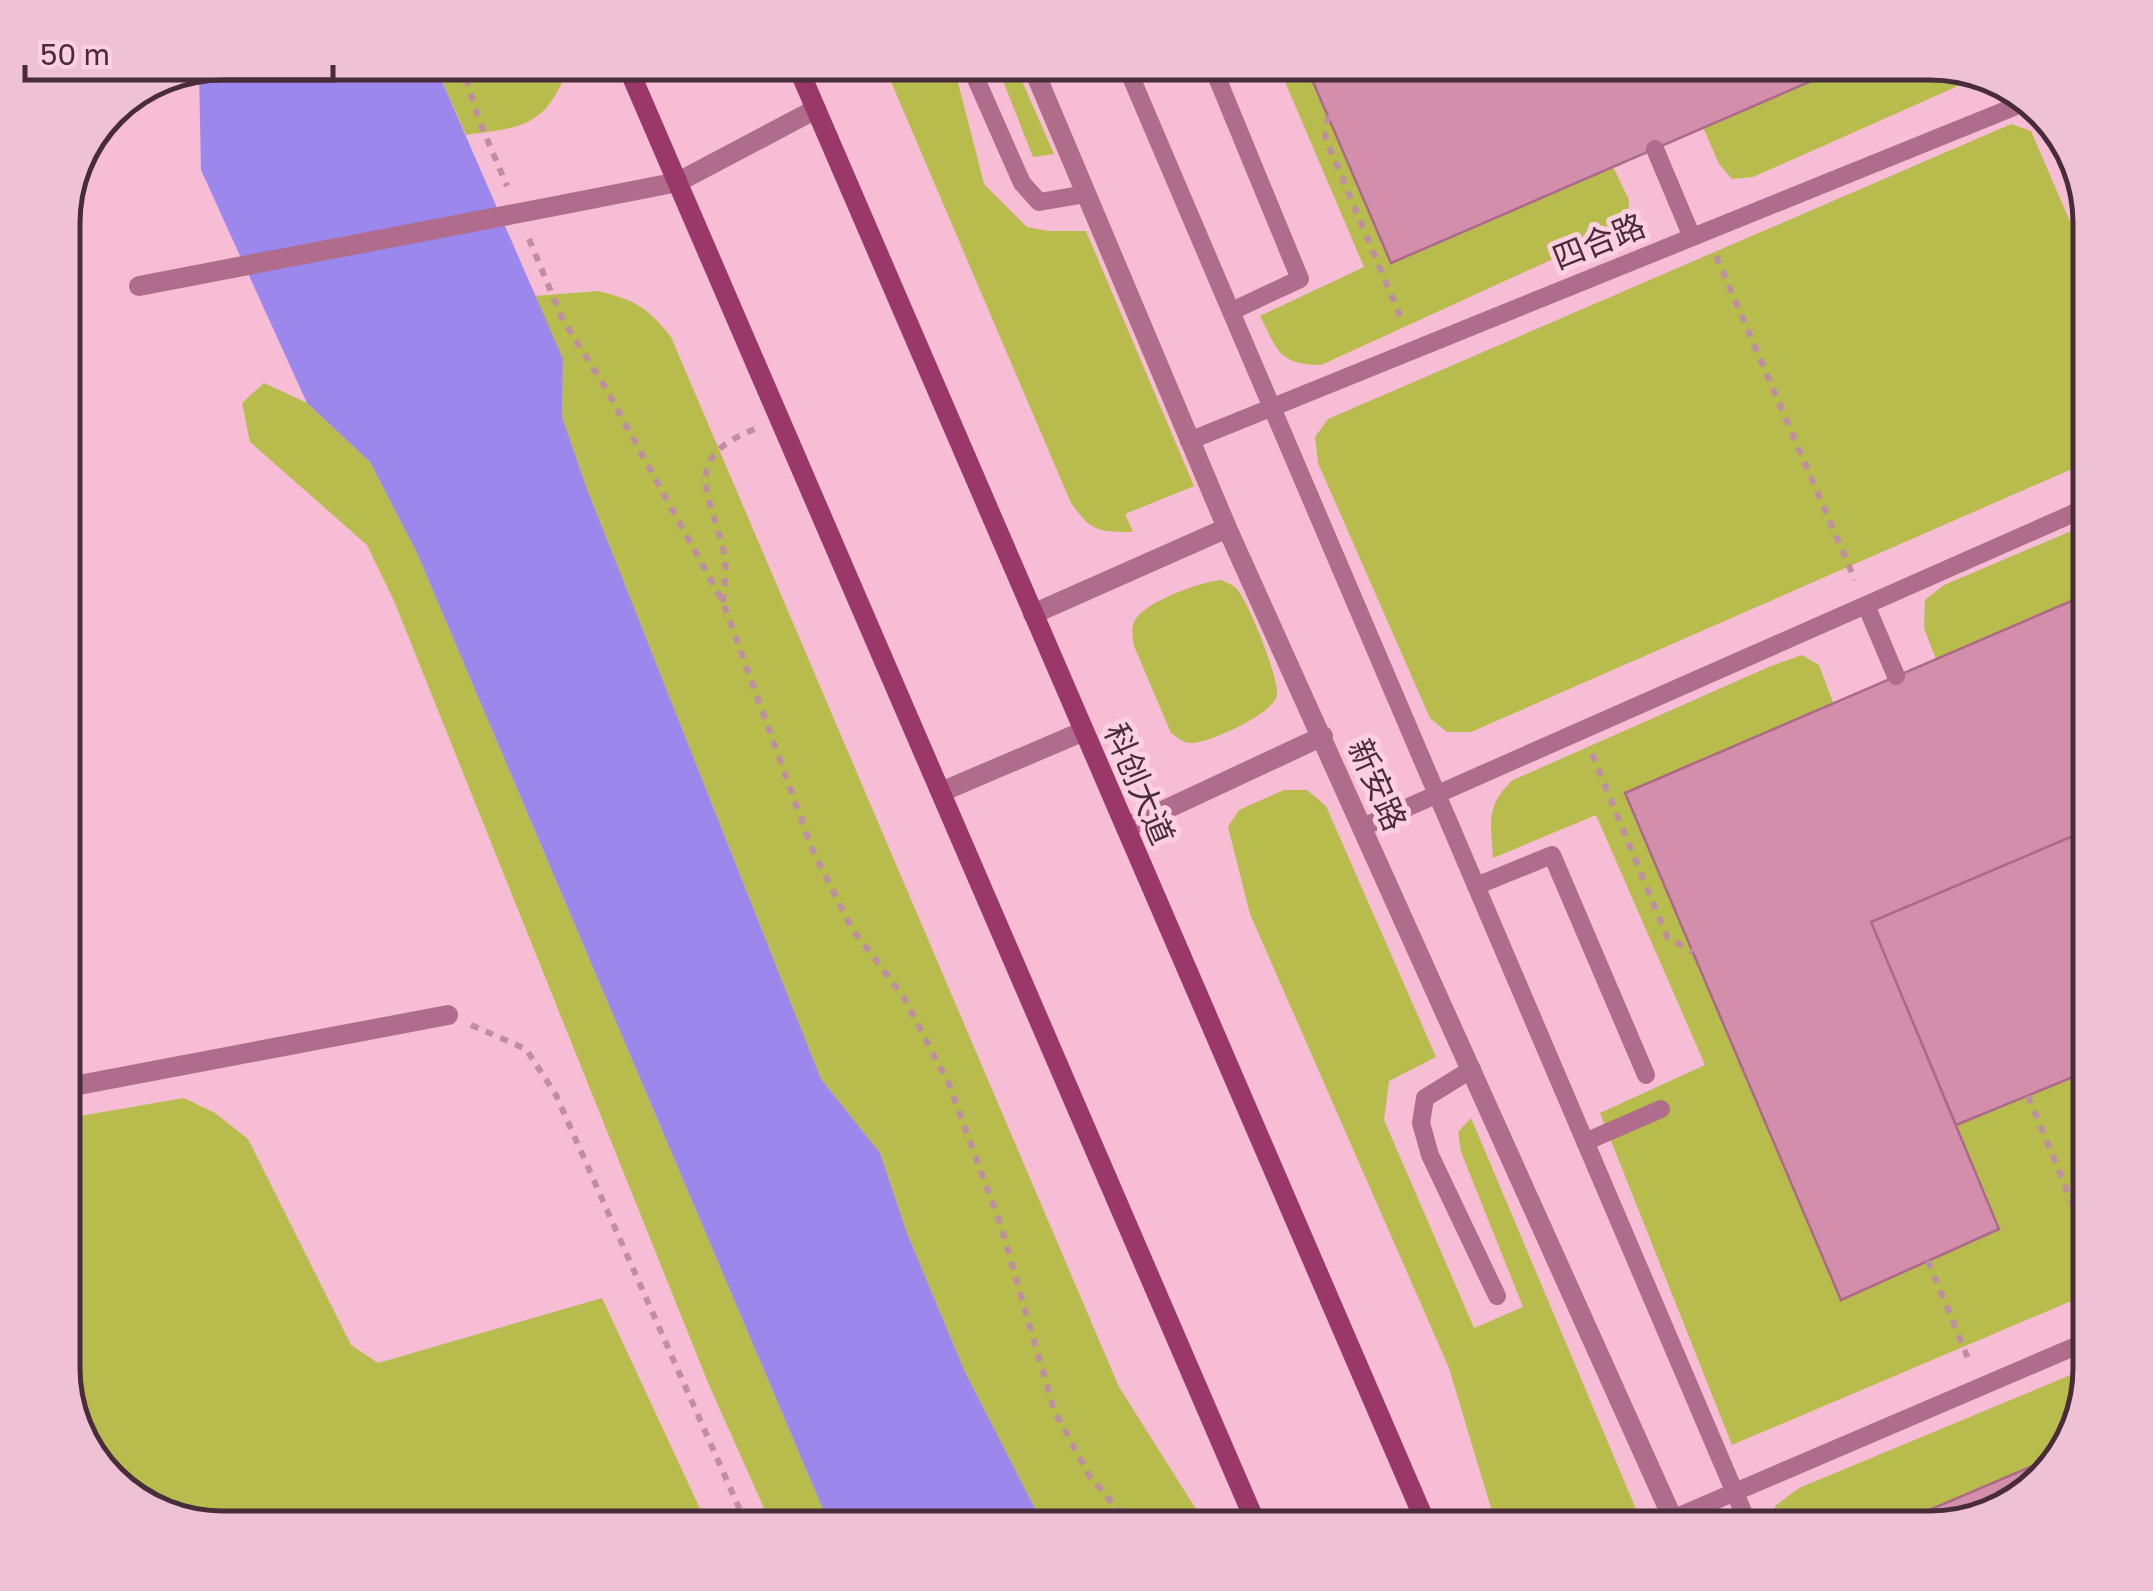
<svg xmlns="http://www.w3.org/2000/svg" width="2153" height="1591" viewBox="0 0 2153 1591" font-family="'Golos Text','Noto Sans SC',sans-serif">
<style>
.green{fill:#b7bc4c}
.water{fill:#9c87ed}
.building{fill:#d38eac;stroke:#ad6a88;stroke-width:2.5}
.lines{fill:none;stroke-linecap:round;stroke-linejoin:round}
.path{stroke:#bf8ea3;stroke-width:6;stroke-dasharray:8 8;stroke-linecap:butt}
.service{stroke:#b06d8b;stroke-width:18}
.minor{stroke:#b06d8b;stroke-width:20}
.tertiary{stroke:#b06d8b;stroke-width:20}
.secondary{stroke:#9a386a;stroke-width:20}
.tertiary-bridge{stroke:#b06d8b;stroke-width:20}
.labels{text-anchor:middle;stroke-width:10;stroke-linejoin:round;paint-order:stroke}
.street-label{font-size:32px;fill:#492c39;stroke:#fccfe1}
.rim{fill:none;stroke:#492c39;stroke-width:5}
</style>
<rect width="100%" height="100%" fill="#f7bdd5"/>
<path class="green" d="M434 63H552L562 82C541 130 512 128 466 135Z
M883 63H953L984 184 1027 227 1048 231H1086L1194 486 1125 514 1133 532C1098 532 1092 532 1071 503Z
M996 63H1014L1054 154 1033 157Z
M1277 63H1930L1976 78 1753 177 1732 179 1719 164 1696 111 1606 152 1629 200 1628 219 1614 231 1321 365C1278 364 1278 351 1260 316L1364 267Z
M2011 124 2031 131 2090 268V461L1471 732H1447L1430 718 1318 463 1315 437 1328 419Z
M598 291C634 300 648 307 671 337L1119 1387 1208 1528H1045L965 1372 907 1233 880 1153 821 1079 587 489 562 417 563 359 535 296Z
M264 383 307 403 370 462 417 553 831 1528H773L709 1385 394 601 367 545 250 442 242 403Z
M2090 523V1293L1732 1445 1600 1113 1705 1065 1596 815 1493 858C1491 822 1485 806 1513 780L1771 666 1802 655 1819 665 1840 721 1944 680 1924 628 1925 600 1944 585Z
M1221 580C1223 581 1233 585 1235 587 1248 599 1279 678 1277 695 1275 713 1209 743 1192 743 1183 743 1178 738 1171 733L1134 646C1133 638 1131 630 1134 622 1143 602 1200 582 1221 580Z
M1284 790H1307L1326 806 1436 1057 1389 1081 1384 1120 1474 1328 1523 1307 1461 1152 1458 1132 1471 1118 1644 1528H1497L1449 1368 1250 914 1228 827 1239 810Z
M184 1098 215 1113 248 1139 351 1345 378 1363 602 1298 709 1528H223L126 1496 79 1439 63 1378V1119Z
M2090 1367 2058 1465 2001 1512 1930 1528H1777L1775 1506 1799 1488Z"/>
<path class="water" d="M223 63H434L563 359 562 417 587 489 821 1079 880 1153 907 1233 965 1372 1045 1528H831L417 553 370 462 307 403 201 170 199 72Z"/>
<path class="building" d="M1305 63H1853L1391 263Z
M2090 593V880L2073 836 1871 922 1999 1229 1841 1300 1625 793Z
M2073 836 2090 880V1070L1956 1125 1871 922Z
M2061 1454 2058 1465 2001 1512 1930 1528H1887Z"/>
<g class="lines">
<path class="path" d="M461 63 479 120 507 186
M1328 116 1325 137 1403 323
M529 239 562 318 606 389 723 602 812 849 852 929 903 996 948 1082 1000 1223 1054 1410 1090 1477 1134 1528
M1716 256 1855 580
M723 602C724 586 727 568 724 553 710 492 679 459 755 429
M1592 754 1667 937 1693 952
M471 1025 526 1049 556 1095 748 1528
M2028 1096 2090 1246
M1928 1261 1969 1361"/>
<path class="service" d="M969 63 1022 183 1039 202 1086 194
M1125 63 1750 1528
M1211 63 1300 279 1232 311
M1655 149 1692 237
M1189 441 2031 100
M1866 605 1896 676
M1363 827 2090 506
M1476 886 1552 855 1646 1075
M1472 1069 1425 1098 1421 1123 1430 1155 1497 1296
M1585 1142 1661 1109
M1672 1519 2090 1340"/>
<path class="minor" d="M1031 63 1227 528 1677 1528
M1033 614 1227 528
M1126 828 1323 736
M63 1088 448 1015"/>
<path class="tertiary" d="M571 203 678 182 816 109
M941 792 1084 731"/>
<path class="secondary" d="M626 63 1258 1528
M796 63 1428 1528"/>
<path class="tertiary-bridge" d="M139 286 571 203"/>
</g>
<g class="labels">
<g class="street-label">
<text transform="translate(1599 242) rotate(-22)" y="11">四合路</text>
<text transform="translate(1139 784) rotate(67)" y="11">科创大道</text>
<text transform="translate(1377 785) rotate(66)" y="11">新安路</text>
</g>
</g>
<path d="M0 0H2153V1591H0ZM223 80H1930A143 143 0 0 1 2073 223V1368A143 143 0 0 1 1930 1511H223A143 143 0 0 1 80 1368V223A143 143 0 0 1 223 80Z" fill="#eec2d4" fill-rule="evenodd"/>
<path class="rim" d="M223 80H1930A143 143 0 0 1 2073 223V1368A143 143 0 0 1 1930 1511H223A143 143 0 0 1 80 1368V223A143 143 0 0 1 223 80Z"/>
<path d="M25 65v15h308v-15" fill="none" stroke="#492c39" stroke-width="5"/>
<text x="40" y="65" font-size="30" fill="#492c39" stroke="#fccfe1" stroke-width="8" paint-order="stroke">50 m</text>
</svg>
